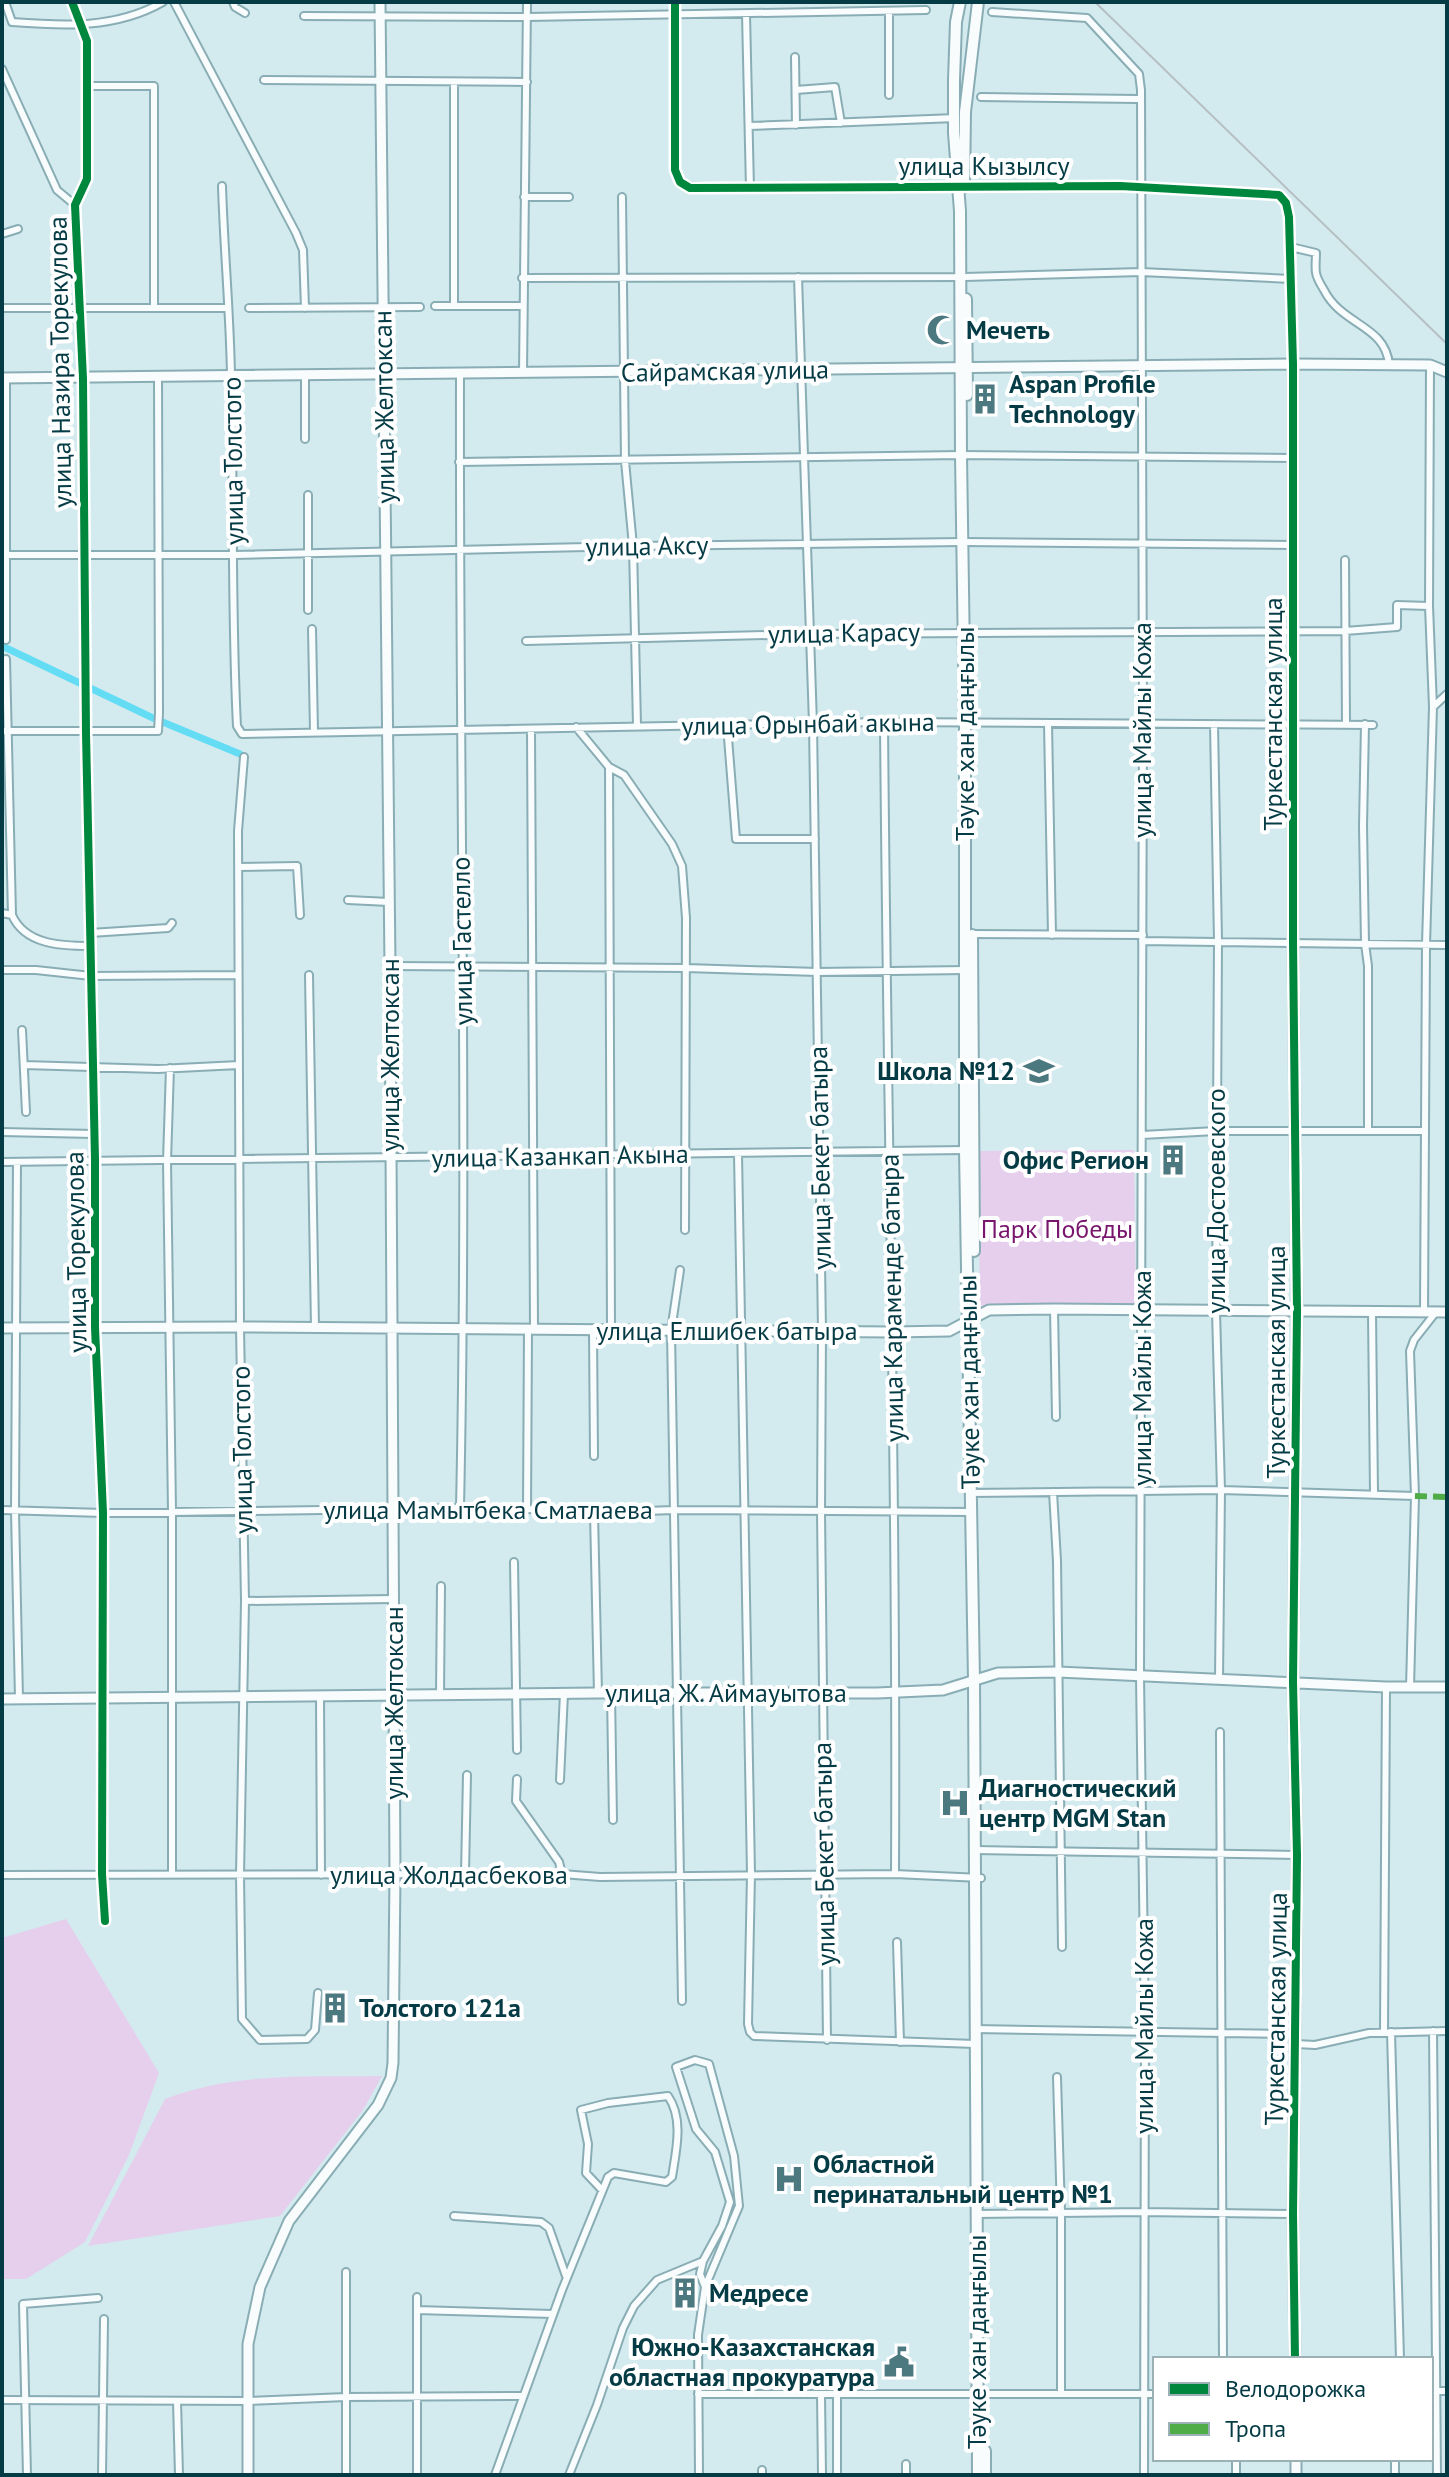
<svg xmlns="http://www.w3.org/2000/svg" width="1449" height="2477" viewBox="0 0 1449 2477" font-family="'PT Sans',sans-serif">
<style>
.green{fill:#e6cfec}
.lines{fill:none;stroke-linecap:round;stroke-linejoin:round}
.canal{stroke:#64ddf4;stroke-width:7}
.street-casing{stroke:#89adb4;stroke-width:10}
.secondary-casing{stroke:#89adb4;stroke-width:13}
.primary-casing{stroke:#89adb4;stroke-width:14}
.street{stroke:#f8fcfd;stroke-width:6}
.secondary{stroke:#f8fcfd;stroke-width:9}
.primary{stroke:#f8fcfd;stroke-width:10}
.rail{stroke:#b6c0c2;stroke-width:2}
.quiet{stroke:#50ac47;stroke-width:6;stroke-dasharray:12 6;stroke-linecap:butt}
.cycleway-casing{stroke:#fff;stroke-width:13}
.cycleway{stroke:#00873e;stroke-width:8}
.labels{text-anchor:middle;stroke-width:8;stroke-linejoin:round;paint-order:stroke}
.street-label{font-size:26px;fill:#043b45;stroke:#fff}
.poi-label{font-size:26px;font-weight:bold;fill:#043b45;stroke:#fff;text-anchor:start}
.park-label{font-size:26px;fill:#78156c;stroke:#fff}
</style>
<rect width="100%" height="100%" fill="#d3eaef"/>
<path class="green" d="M1134 1150 1136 1307 980 1308 978 1151Z
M66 1919 159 2073 129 2155 85 2242 26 2279H2V1938Z
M382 2076 363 2110 280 2216 88 2246 165 2099C234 2072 309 2077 382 2076Z"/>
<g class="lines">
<path class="canal" d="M2 646 153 718 240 754"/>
<g class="street-casing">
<path id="street" d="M5 2 12 22C64 26 116 29 163 2
M72 2 87 41V179L75 205 83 379 86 733 95 1160V1327L103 1513 102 1874 105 1921
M174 2 296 233 303 250 305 308
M233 2 235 7 245 13
M675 2V170L680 182 685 186 750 189 1120 186 1279 195 1286 203 1289 217 1293 364
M889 11V95
M992 12 1087 18 1139 74 1141 90 1143 723 1140 1676 1145 2032 1144 2475
M746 14 750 189
M304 16 528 17 926 10
M795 57 796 125
M2 69 57 190 75 205
M264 80 527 82
M454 82V306
M86 86H154V308
M796 90 835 87 841 123
M981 97 1138 99
M749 126 956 118
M222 186C224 250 230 313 231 376 234 493 231 610 237 726L242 734 884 722 1373 725
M524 197H569
M622 197 625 461 633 546 637 726
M2 234 18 229
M1291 247 1316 253C1316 259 1315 267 1316 273 1317 279 1321 285 1324 290 1342 326 1386 325 1389 365
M798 277 813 724 822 1331 821 1512 827 2040
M522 278 965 277 1141 272 1291 279
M435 306H522
M2 308H227
M249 308 420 307
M523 373 527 2
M460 374C459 752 468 1130 460 1508
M305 375V439
M6 378V640
M459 462 961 455 1293 458
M2 555H235L633 546 963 542 1293 545
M1345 560 1346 725
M308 610V495
M312 629 314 732
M526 641 808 634 1345 631 1397 627V605L1429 606
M6 659 12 915
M1433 707 1447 694
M884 722C887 1106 897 1490 895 1874
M1048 723 1052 935
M1214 724 1218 941 1216 1311 1221 1490 1219 1679
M1365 724 1363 826 1365 944 1368 966V1131
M727 725 736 839H815
M576 727 609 767 611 1331
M531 729 534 1330
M2 731H158L159 713 158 377
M244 757 238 831 240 1327 245 1601 240 1875 242 2019 260 2040 307 2039 315 2030 318 1993
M609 767 624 775 672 844 682 866 686 918 685 1230
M238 867 297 866 300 915
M348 900 389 902
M2 913 12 915C25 945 62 946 90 946
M90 933 168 928 172 923
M969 934 1143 935
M1142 941 1447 945
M390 966 686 968 817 972 966 970
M2 970H36L91 976 238 975
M309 975 315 1328
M22 1030 26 1112
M24 1065 158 1069 239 1065
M170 1068 167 1161 172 1511V1873
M2 1132 94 1134
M1142 1135 1216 1131H1425
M738 1154 751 1874 748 2024 750 2032 754 2036 975 2044
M2 1162 966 1150
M17 1162 15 1511 19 1699
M680 1270 671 1331 682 2001
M1054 1309 1056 1417
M1424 1312 1426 945 1433 707 1429 606 1430 365
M1372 1313 1374 1494
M593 1331 594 1456
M1053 1492 1057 1561 1062 1947
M970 1493 1221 1490 1415 1496
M527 1509 528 1330
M2 1510 103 1513 460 1508 527 1509 594 1513 673 1510 971 1512
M594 1513 598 1693
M514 1562 517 1750
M245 1601 393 1599
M1410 1688 1415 1496 1410 1351 1414 1340 1436 1312
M611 1693 613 1820
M440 1695 441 1586
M320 1696 321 1875
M1220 1732 1223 2359
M517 1779 516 1801 559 1862 562 1874
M560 1780 564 1693
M975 1850 1297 1855
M465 1874 467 1775
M2 1875 562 1874 600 1877 895 1874 981 1878
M897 1942 900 2042
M975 2029 1295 2034
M1433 2031 1437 2475
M1384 2032 1386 1687
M1391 2032 1400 2359
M1296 2044 1315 2045 1369 2033 1447 2031
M1057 2077 1061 2213V2394
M977 2214 1143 2212 1293 2214
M454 2216 541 2222 549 2228 566 2276
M417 2310 553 2314
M1431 2391H1447
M698 2394H1155
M821 2394 822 2475
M2 2400 248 2401 346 2397 523 2396
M177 2401 179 2475
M1236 2459V2475
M1395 2459V2475
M762 2470V2475
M27 2475 23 2304 98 2298
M102 2475 104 2319
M346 2475V2272
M417 2475V2297
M495 2475 562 2290 608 2177 614 2173 666 2182 672 2177C676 2151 684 2119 668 2096L608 2103 581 2110 588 2144 586 2173 602 2190
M569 2475 597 2405 623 2328 634 2306 657 2280 703 2261
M699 2475 698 2335 705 2287 739 2206 734 2156 709 2064 695 2060 676 2067 696 2129 715 2152 730 2202 722 2226 703 2261 700 2274 705 2287
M837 2475V2394
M906 2475V2464"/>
</g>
<g class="secondary-casing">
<path id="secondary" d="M1293 364V942L1297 1312 1293 1682 1297 1855 1293 2214 1295 2359
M2 378 1293 364 1430 365 1447 372
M2 1328 240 1327 893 1332 949 1331 989 1310 1054 1309 1447 1312
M2 1699 598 1693H877L943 1690 998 1673 1058 1672 1386 1687H1447
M1296 2459V2475
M248 2475V2344L260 2287 289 2221 378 2105 391 2078 393 2063 395 1874 390 966 380 2"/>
</g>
<g class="primary-casing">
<path id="primary" d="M960 2 956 22 954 80V133L960 211 961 455 965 723V1150L974 1680 978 2475
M964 187 965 112 978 2
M966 299 967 395
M972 935 974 1251
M985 2451V2475"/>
</g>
<use href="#street" class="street"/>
<use href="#secondary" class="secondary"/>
<use href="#primary" class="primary"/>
<path class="rail" d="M1095 2 1447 344"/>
<path class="quiet" d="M1415 1496 1447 1497"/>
<g class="cycleway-casing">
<path id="cycleway" d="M72 2 87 41V179L75 205 83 379 86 733 95 1160V1327L103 1513 102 1874 105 1921
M675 2V170L680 182 690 188 1120 186 1279 195 1286 203 1289 217 1293 364V942L1297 1312 1293 1682 1297 1855 1293 2214 1295 2359"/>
</g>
<use href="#cycleway" class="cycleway"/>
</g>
<defs>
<g id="mosque-bare" transform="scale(2.4)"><path d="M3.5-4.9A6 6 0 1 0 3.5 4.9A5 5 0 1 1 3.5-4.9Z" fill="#4c7880" stroke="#fff" stroke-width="2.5" paint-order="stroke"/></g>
<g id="building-bare" transform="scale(2.4)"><path d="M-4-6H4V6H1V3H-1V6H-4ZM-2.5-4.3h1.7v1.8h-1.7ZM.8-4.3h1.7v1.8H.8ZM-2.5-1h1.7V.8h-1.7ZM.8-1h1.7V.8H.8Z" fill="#4c7880" stroke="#fff" stroke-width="2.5" paint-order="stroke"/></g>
<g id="school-bare" transform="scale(2.4)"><path d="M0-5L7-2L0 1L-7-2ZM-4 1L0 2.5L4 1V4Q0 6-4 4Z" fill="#4c7880" stroke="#fff" stroke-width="2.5" paint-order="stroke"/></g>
<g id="hospital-bare" transform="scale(2.4)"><path d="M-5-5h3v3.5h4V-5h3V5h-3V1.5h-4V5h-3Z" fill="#4c7880" stroke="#fff" stroke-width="2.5" paint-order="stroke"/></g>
<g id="civic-bare" transform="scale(2.4)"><path d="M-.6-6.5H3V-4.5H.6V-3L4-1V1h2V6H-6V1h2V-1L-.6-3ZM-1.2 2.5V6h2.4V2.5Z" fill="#4c7880" stroke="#fff" stroke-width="2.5" paint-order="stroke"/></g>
</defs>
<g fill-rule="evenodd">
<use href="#mosque-bare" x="942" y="330"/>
<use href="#building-bare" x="985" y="399"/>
<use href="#school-bare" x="1039" y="1071"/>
<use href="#building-bare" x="1173" y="1160"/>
<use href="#hospital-bare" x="955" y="1803"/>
<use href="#building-bare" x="335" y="2008"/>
<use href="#hospital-bare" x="789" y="2179"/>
<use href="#building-bare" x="685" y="2293"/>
<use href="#civic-bare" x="899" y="2362"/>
</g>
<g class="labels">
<g class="street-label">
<text x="984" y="175">улица Кызылсу</text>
<text transform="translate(60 362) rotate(-91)" y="9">улица Назира Торекулова</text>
<text transform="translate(725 371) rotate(-1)" y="9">Сайрамская улица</text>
<text transform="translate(384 407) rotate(-91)" y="9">улица Желтоксан</text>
<text transform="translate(233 461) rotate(-91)" y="9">улица Толстого</text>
<text transform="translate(647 546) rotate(-1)" y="9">улица Аксу</text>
<text transform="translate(844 633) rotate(-1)" y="9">улица Карасу</text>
<text transform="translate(1273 714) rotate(-90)" y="9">Туркестанская улица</text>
<text transform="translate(808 724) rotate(-1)" y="9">улица Орынбай акына</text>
<text transform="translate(1142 730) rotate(-90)" y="9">улица Майлы Кожа</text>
<text transform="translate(965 734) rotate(-90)" y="9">Тәуке хан даңғылы</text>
<text transform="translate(462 941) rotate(-91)" y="9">улица Гастелло</text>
<text transform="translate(390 1055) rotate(-90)" y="9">улица Желтоксан</text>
<text transform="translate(560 1156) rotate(-1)" y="9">улица Казанкап Акына</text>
<text transform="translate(820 1158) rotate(-91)" y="9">улица Бекет батыра</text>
<text transform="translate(1216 1201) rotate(-90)" y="9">улица Достоевского</text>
<text transform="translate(76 1252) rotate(-91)" y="9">улица Торекулова</text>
<text transform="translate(892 1298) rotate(-91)" y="9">улица Караменде батыра</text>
<text x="727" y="1340">улица Елшибек батыра</text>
<text transform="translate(1276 1362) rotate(-90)" y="9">Туркестанская улица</text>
<text transform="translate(1142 1378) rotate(-90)" y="9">улица Майлы Кожа</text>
<text transform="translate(969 1382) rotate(-91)" y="9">Тәуке хан даңғылы</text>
<text transform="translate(242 1450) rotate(-91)" y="9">улица Толстого</text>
<text x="488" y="1519">улица Мамытбека Сматлаева</text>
<text x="726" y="1702">улица Ж. Аймауытова</text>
<text transform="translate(394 1703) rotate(-90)" y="9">улица Желтоксан</text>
<text transform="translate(824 1854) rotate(-91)" y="9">улица Бекет батыра</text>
<text x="449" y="1884">улица Жолдасбекова</text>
<text transform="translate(1276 2009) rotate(-89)" y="9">Туркестанская улица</text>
<text transform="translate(1144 2026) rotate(-90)" y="9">улица Майлы Кожа</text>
<text transform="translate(977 2342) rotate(-90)" y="9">Тәуке хан даңғылы</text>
</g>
<g class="poi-label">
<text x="966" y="339">Мечеть</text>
<text x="1009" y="393">Aspan Profile<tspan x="1009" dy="30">Technology</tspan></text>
<text x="1015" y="1080" text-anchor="end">Школа №12</text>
<text x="1149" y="1169" text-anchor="end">Офис Регион</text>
<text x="979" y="1797">Диагностический<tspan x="979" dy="30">центр MGM Stan</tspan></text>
<text x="359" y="2017">Толстого 121а</text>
<text x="813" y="2173">Областной<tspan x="813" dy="30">перинатальный центр №1</tspan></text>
<text x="709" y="2302">Медресе</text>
<text x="875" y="2356" text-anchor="end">Южно-Казахстанская<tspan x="875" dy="30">областная прокуратура</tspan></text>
</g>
<g class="park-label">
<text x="1057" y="1238">Парк Победы</text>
</g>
</g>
<rect width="1449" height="2477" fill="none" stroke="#043b45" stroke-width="8"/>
<rect x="1153" y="2357" width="280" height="104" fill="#ffffff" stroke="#9bb1b5" stroke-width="2"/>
<rect x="1169" y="2383" width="40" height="12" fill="#00873e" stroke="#9bb1b5" stroke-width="2"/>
<text x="1225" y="2397" font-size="24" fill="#043b45">Велодорожка</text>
<rect x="1169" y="2423" width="40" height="12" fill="#50ac47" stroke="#9bb1b5" stroke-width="2"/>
<text x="1225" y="2437" font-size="24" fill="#043b45">Тропа</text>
</svg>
